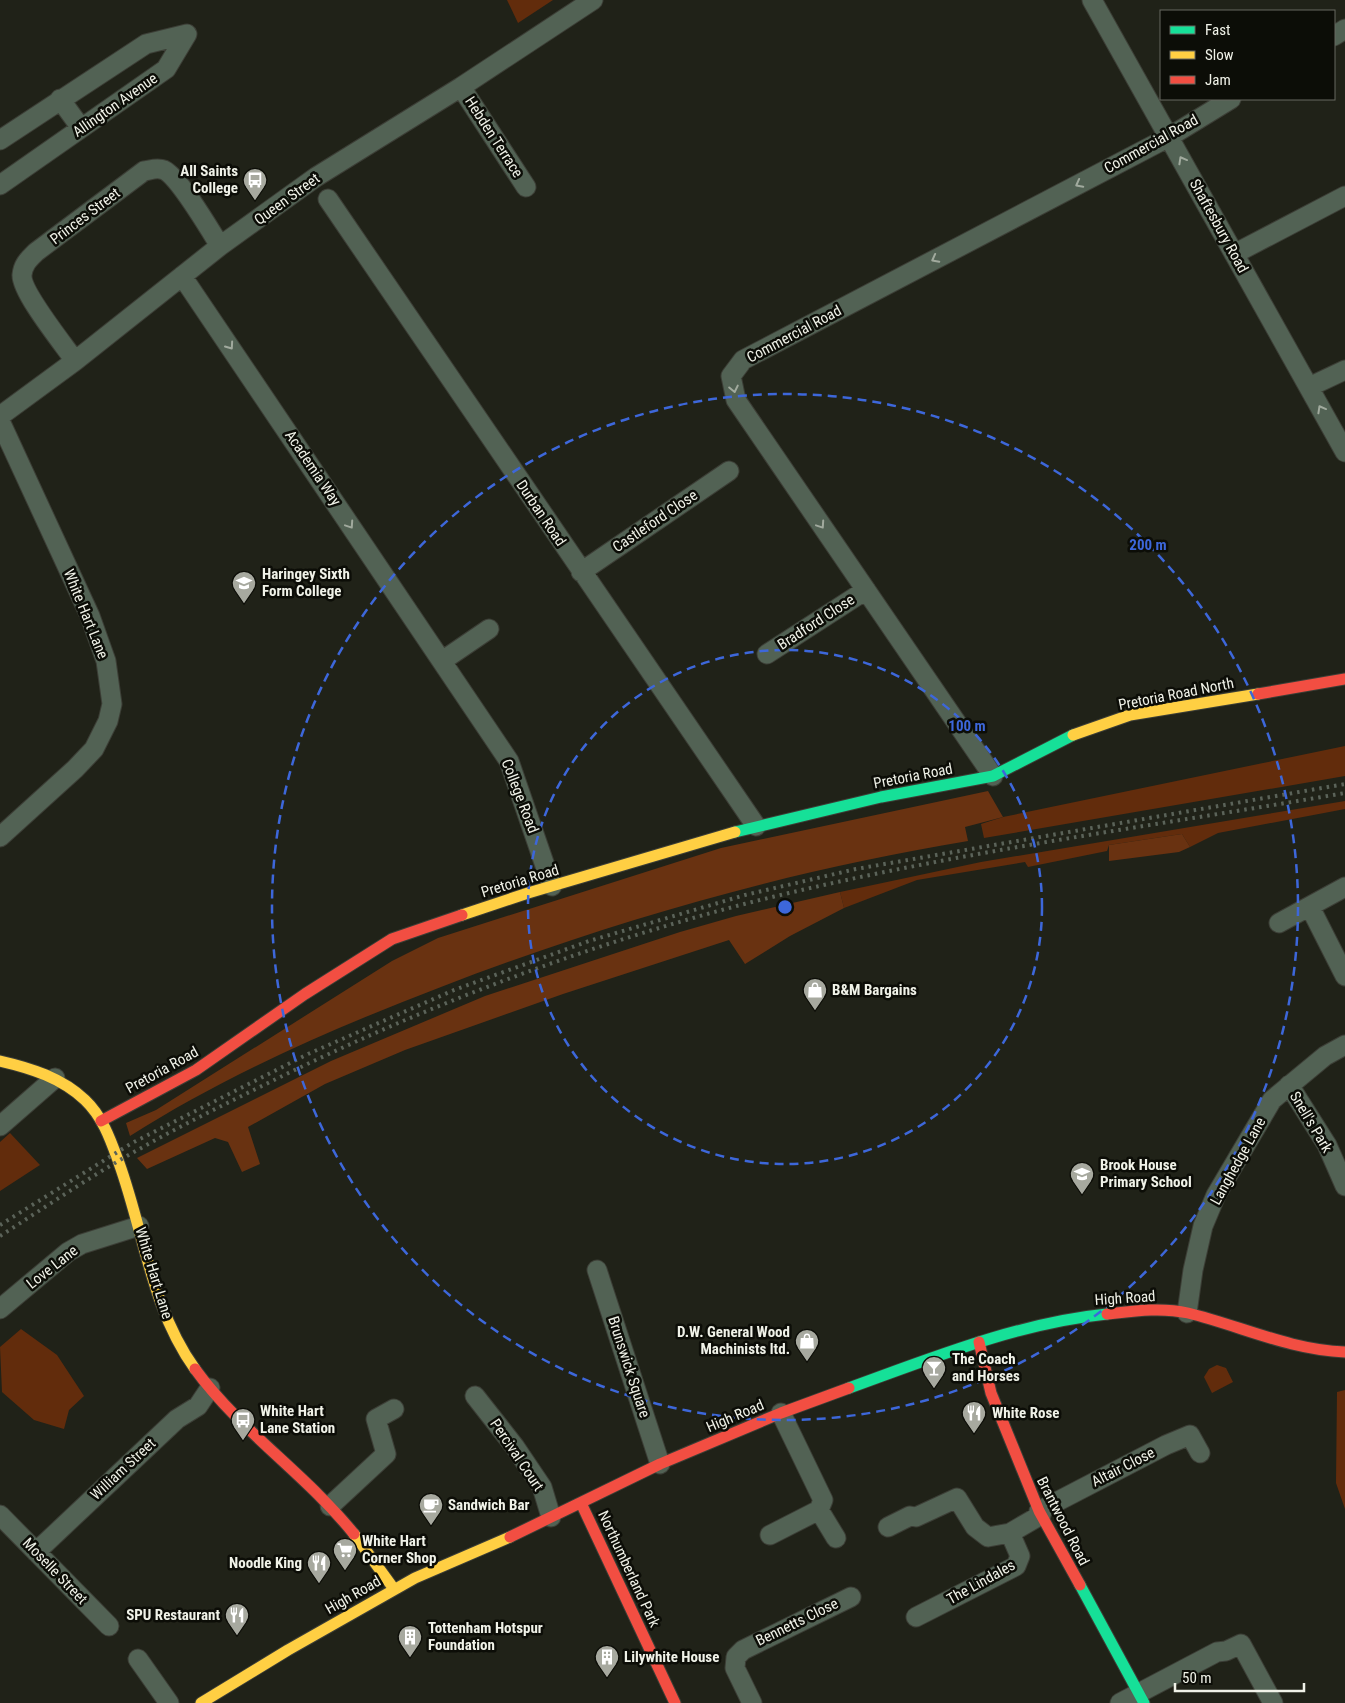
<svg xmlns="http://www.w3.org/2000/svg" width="1345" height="1703" viewBox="0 0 1345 1703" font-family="'Roboto Condensed',sans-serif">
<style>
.green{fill:#622c0c}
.forest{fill:#693211}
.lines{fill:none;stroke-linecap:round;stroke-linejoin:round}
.street-casing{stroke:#3c3e36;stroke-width:21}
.fast-casing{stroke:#3c3e36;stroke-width:13}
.slow-casing{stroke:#3c3e36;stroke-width:13}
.jam-casing{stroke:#3c3e36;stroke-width:13}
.street{stroke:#526254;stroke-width:19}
.fast{stroke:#16e098;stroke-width:11}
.slow{stroke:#ffcf43;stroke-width:11}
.jam{stroke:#f24e42;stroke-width:11}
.rail{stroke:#5b6359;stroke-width:4;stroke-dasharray:2.5 5;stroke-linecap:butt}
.oneway{stroke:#a1aa9e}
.ring{fill:none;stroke:#3d67da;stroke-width:2.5;stroke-dasharray:9 6}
.labels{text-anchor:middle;stroke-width:5;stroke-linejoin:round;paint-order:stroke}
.street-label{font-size:15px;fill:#f0f2e8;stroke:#0c0d07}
.poi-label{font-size:15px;font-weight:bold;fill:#f0f2e8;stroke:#0c0d07;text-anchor:start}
.centre{fill:#3d67da;stroke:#0c0d07;stroke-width:2.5}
.ring-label{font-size:15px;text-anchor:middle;font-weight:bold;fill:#3d67da;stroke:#0c0d07;stroke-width:5;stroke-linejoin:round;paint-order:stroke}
</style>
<rect width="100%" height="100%" fill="#202218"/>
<path class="green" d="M507 0H553L518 23Z
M1345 746V776L984 838 981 824 1003 817Z
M1345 801V809L1218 833 1190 847 1182 834 1109 845 1107 851 1028 867 1025 862 917 880 844 908 840 892 981 862Z
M10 1133 40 1165 0 1191V1142Z
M21 1329 57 1355 84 1396 69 1410 64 1429 34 1420 2 1392 0 1347Z
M1217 1365 1226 1368 1233 1382 1212 1393 1204 1377 1209 1369Z
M1345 1390V1509L1336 1483 1337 1392Z"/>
<path class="forest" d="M988 791 1003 817 965 827 968 841C787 871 612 921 441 987 334 1028 227 1074 130 1136L126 1123 156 1110 392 961 438 938 721 848Z
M1182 834 1190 847 1179 852 1109 861V845Z
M840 892 844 908 790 936 745 964 729 940 563 994 405 1050 325 1084 248 1127 260 1164 242 1172 228 1142 215 1138 147 1169 137 1158 331 1061 485 996 680 932 736 916Z"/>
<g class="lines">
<g class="street-casing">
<path id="street" d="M1092 0 1345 452
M1334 36 1345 29
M461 87 526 187
M60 99 81 128
M0 140 146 44 187 34 166 69 0 185
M328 199 756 826
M1234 254 1345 196
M182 276 509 761 552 886
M75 361C64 345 21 292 22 275 23 264 29 259 36 252L144 171C151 170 157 167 164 170 179 177 210 230 220 246
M1309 387 1345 370
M0 416 75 361 220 246 316 177 461 87 593 0
M0 421 90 616 106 661 112 704 108 721 94 749 75 769 0 837
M581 572 729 471
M767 654 866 590
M442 661 489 629
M993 776 736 400 731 376 743 360 1169 137 1231 99
M1310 907 1345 976
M1279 923 1345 887
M1289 1085 1327 1145 1345 1186
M0 1126 55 1078
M597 1270 660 1464
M0 1309 68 1252 82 1244 139 1226
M1187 1313 1193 1270 1203 1226 1216 1195 1272 1100 1325 1056 1345 1045
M475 1396 515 1447 542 1487 551 1517
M330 1506 386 1454 376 1419 394 1409
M819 1510 836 1538
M1039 1511 1166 1445 1190 1435 1200 1453
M0 1515 109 1626
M888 1527 910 1516 916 1517 957 1498 975 1527 988 1537 1010 1533 1041 1515
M770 1535 819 1510 823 1500 781 1413
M36 1552 177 1419 198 1406 210 1388
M916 1617 1016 1566 1020 1556 1010 1533
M138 1659 169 1703
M752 1703 735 1668 736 1657 743 1650 851 1597
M1120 1703 1217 1652 1226 1651 1241 1644 1273 1703"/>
</g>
<g class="fast-casing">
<path id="fast" d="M735 832 881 797 993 776 1073 735
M849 1388C932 1358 1018 1323 1107 1314
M1080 1585 1144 1703"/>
</g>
<g class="slow-casing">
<path id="slow" d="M1073 735 1130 715 1258 694
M462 915 528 893 735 832
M0 1061C31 1068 62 1078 85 1100 103 1117 111 1141 119 1163 144 1232 151 1308 195 1369
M354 1534 394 1589
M201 1703 288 1650 415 1578 510 1537"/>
</g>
<g class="jam-casing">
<path id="jam" d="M1258 694 1345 679
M101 1121 196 1070 305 994 392 939 462 915
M1107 1314C1134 1311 1161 1307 1188 1313 1241 1326 1290 1350 1345 1352
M979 1342 991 1393 1039 1511 1080 1585
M195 1369C240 1431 306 1474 354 1534
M581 1503 675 1703
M510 1537 660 1464 781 1413 849 1388"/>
</g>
<use href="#street" class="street"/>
<use href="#fast" class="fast"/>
<use href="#slow" class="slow"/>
<use href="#jam" class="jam"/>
<path class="rail" d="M0 1225 132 1143 308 1054 454 990 589 941 745 895 856 869 1345 784
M0 1236C44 1208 88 1178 134 1152 178 1127 223 1105 268 1083 422 1007 585 945 752 902 947 853 1147 827 1345 793"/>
</g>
<defs><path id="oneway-chevron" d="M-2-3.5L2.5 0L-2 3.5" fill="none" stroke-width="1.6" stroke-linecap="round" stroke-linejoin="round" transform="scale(1.25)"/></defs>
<g class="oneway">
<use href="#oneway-chevron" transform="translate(1182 160) rotate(-119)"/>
<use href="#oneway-chevron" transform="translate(1079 184) rotate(152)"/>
<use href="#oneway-chevron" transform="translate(935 259) rotate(152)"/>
<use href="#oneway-chevron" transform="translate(230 346) rotate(55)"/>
<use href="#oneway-chevron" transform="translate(734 389) rotate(78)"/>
<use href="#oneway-chevron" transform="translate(1321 409) rotate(-119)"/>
<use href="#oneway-chevron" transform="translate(350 525) rotate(56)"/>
<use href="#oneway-chevron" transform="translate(821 525) rotate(56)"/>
</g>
<g class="ring">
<circle cx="785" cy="907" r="257"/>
<circle cx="785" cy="907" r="513"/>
</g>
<defs>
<g id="bus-pin" transform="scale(1.25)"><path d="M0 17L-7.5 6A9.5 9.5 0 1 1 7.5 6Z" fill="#a7a99f" stroke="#0c0d07"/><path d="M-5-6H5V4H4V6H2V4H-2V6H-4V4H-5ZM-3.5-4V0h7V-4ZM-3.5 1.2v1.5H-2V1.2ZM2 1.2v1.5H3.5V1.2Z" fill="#fff"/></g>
<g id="university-pin" transform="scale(1.25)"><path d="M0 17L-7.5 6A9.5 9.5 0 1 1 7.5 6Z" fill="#a7a99f" stroke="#0c0d07"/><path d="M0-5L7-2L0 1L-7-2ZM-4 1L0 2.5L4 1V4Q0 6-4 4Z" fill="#fff"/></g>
<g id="shop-pin" transform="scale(1.25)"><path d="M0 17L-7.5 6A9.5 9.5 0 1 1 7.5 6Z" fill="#a7a99f" stroke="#0c0d07"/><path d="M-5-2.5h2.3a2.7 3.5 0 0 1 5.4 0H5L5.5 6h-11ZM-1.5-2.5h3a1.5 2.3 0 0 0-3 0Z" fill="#fff"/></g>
<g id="school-pin" transform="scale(1.25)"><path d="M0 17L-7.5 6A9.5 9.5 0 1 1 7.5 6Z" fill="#a7a99f" stroke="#0c0d07"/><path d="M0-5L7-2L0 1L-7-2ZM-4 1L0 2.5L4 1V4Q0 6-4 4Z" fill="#fff"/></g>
<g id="bar-pin" transform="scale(1.25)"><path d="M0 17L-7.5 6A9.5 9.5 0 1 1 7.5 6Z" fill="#a7a99f" stroke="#0c0d07"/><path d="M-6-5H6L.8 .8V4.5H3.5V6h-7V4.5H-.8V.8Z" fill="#fff"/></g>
<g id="restaurant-pin" transform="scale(1.25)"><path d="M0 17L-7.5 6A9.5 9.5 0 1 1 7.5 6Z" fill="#a7a99f" stroke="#0c0d07"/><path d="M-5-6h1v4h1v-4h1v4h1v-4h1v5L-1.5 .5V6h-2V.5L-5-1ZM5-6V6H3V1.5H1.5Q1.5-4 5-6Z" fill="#fff"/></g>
<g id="cafe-pin" transform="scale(1.25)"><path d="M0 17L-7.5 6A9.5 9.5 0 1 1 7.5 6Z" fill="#a7a99f" stroke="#0c0d07"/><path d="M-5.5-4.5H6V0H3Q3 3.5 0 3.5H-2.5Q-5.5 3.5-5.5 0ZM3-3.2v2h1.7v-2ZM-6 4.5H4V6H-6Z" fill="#fff"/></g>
<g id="supermarket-pin" transform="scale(1.25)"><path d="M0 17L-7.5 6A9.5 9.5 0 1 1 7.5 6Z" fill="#a7a99f" stroke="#0c0d07"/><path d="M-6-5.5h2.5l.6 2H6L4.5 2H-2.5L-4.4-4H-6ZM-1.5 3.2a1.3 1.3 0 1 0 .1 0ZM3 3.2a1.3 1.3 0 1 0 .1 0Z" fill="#fff"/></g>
<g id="building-pin" transform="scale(1.25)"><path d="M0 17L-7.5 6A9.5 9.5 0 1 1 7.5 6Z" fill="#a7a99f" stroke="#0c0d07"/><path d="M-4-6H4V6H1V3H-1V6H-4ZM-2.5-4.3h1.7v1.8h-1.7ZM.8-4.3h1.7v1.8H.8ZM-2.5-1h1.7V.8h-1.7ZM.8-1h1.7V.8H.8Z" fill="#fff"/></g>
</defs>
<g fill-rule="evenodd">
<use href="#bus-pin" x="255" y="180"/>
<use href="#university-pin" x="244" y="583"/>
<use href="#shop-pin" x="815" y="990"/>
<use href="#school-pin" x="1082" y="1174"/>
<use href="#shop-pin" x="807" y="1341"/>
<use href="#bar-pin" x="934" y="1368"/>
<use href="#restaurant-pin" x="974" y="1413"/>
<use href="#bus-pin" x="243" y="1420"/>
<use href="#cafe-pin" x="431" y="1505"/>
<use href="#supermarket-pin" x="345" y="1550"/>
<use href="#restaurant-pin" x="319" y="1563"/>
<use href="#restaurant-pin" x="237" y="1615"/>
<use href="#building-pin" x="410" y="1637"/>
<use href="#building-pin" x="607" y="1657"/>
</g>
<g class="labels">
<g class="street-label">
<text transform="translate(115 105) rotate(-35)" y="5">Allington Avenue</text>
<text transform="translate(494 137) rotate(57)" y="5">Hebden Terrace</text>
<text transform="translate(1151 144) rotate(-29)" y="5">Commercial Road</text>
<text transform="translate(287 199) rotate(-36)" y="5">Queen Street</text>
<text transform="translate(85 216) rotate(-37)" y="5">Princes Street</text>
<text transform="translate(1219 226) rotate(61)" y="5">Shaftesbury Road</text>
<text transform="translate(794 334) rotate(-28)" y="5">Commercial Road</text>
<text transform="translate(313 468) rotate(56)" y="5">Academia Way</text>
<text transform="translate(541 513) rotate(56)" y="5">Durban Road</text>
<text transform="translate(655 521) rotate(-34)" y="5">Castleford Close</text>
<text transform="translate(86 614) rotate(68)" y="5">White Hart Lane</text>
<text transform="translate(816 622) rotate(-33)" y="5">Bradford Close</text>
<text transform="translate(1176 694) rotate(-11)" y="5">Pretoria Road North</text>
<text transform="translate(913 776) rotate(-11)" y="5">Pretoria Road</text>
<text transform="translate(520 796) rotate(69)" y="5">College Road</text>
<text transform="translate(520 881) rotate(-17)" y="5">Pretoria Road</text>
<text transform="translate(162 1070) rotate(-29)" y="5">Pretoria Road</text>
<text transform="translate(1311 1122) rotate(59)" y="5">Snell's Park</text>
<text transform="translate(1238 1161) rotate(-61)" y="5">Langhedge Lane</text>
<text transform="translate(52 1267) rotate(-38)" y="5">Love Lane</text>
<text transform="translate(154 1273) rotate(73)" y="5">White Hart Lane</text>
<text transform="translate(1125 1298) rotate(-4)" y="5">High Road</text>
<text transform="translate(629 1367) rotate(72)" y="5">Brunswick Square</text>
<text transform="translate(735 1416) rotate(-23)" y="5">High Road</text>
<text transform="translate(517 1455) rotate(56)" y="5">Percival Court</text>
<text transform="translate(1123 1467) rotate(-27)" y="5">Altair Close</text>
<text transform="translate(123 1469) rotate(-43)" y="5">William Street</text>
<text transform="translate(1063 1521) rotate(63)" y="5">Brantwood Road</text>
<text transform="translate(629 1569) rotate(65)" y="5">Northumberland Park</text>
<text transform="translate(55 1571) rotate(46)" y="5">Moselle Street</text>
<text transform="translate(981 1582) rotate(-29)" y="5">The Lindales</text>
<text transform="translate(353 1595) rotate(-30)" y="5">High Road</text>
<text transform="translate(797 1622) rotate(-26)" y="5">Bennetts Close</text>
</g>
<g class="poi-label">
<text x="238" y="176" text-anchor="end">All Saints<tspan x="238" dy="17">College</tspan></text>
<text x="262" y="579">Haringey Sixth<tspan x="262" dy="17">Form College</tspan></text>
<text x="832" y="995">B&amp;M Bargains</text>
<text x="1100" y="1170">Brook House<tspan x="1100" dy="17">Primary School</tspan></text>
<text x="790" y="1337" text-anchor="end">D.W. General Wood<tspan x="790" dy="17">Machinists ltd.</tspan></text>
<text x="952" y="1364">The Coach<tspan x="952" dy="17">and Horses</tspan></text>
<text x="260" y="1416">White Hart<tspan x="260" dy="17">Lane Station</tspan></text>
<text x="992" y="1418">White Rose</text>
<text x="448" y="1510">Sandwich Bar</text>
<text x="362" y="1546">White Hart<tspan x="362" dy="17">Corner Shop</tspan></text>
<text x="302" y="1568" text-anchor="end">Noodle King</text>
<text x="220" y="1620" text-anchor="end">SPU Restaurant</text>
<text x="428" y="1633">Tottenham Hotspur<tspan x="428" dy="17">Foundation</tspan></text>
<text x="624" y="1662">Lilywhite House</text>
</g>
</g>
<circle cx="785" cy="907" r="8" class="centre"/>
<g class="ring-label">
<text x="1148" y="550">200 m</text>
<text x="967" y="731">100 m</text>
</g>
<rect x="1160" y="10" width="175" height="90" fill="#0c0d07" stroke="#676961"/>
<rect x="1170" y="26" width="25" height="8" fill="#16e098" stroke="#676961"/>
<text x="1205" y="35" font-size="15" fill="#f0f2e8">Fast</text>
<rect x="1170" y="51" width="25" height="8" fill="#ffcf43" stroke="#676961"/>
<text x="1205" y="60" font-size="15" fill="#f0f2e8">Slow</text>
<rect x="1170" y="76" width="25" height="8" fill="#f24e42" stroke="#676961"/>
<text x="1205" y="85" font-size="15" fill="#f0f2e8">Jam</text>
<path d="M1175 1683v8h129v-8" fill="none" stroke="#f0f2e8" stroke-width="2.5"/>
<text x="1182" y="1683" font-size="15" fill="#f0f2e8" stroke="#0c0d07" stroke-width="4" paint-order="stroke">50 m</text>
</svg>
